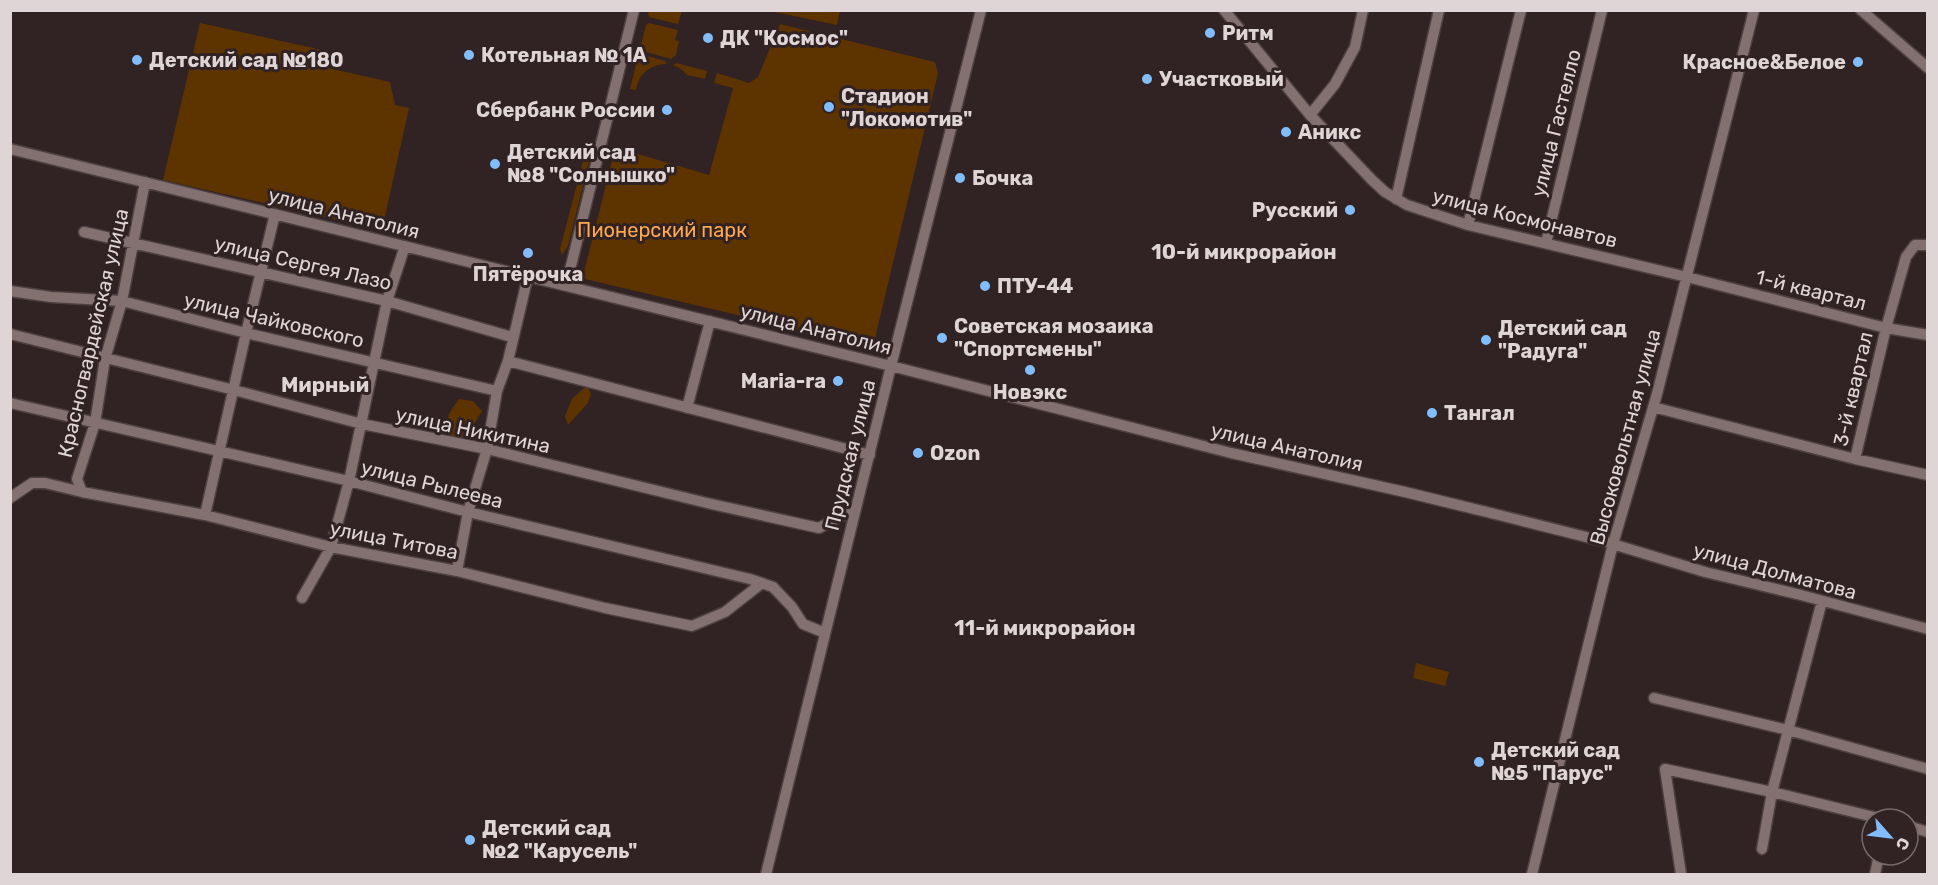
<svg xmlns="http://www.w3.org/2000/svg" width="1938" height="885" viewBox="0 0 1938 885" font-family="Rubik,sans-serif">
<style>
.green{fill:#5d3300}
.lines{fill:none;stroke-linecap:round;stroke-linejoin:round}
.minor-casing{stroke:#4d4041;stroke-width:13}
.minor{stroke:#837071;stroke-width:10}
.poi-dot{fill:#81bdfa;stroke:#312223;stroke-width:2}
.labels{text-anchor:middle;stroke-width:6;stroke-linejoin:round;paint-order:stroke}
.poi-label{font-size:20px;font-weight:bold;fill:#e0d5d6;stroke:#312223;text-anchor:start}
.street-label{font-size:20px;fill:#e0d5d6;stroke:#312223}
.park-label{font-size:20px;fill:#fea850;stroke:#312223}
.neighbourhood-label{font-size:21px;font-weight:bold;fill:#e0d5d6;stroke:#312223}
</style>
<rect width="100%" height="100%" fill="#312223"/>
<path class="green" d="M650 11V10L682 11 678 24 649 17 648 13Z
M770 11H840L837 25Z
M200 23 327 51 324 67 390 82 395 105 409 108 382 230 163 180Z
M649 23 678 30 675 40 679 41 676 55 671 59 642 51 640 48 646 25Z
M780 24 935 62 938 73 873 347 585 279 583 276 613 157 616 150 629 144 628 151 709 175 733 88 714 83 717 73 749 83 758 77Z
M641 54 665 61 667 64C651 64 638 74 636 90L630 89 638 56Z
M676 63 707 71 705 79 687 75 681 69 673 65Z
M590 145 592 147 591 153 568 246 562 255 560 249 587 146Z
M585 387 588 388 591 394 588 403 568 425 565 416 572 399Z
M459 399 473 401 482 411 467 436 457 438 447 433C444 419 451 410 459 399Z
M1416 663 1449 672 1445 686 1413 678Z"/>
<g class="lines">
<g class="minor-casing">
<path id="minor" d="M1224 10 1310 115 1372 180 1385 192 1407 205 1468 225 1687 277 1886 328 1928 335
M1861 10 1928 68
M1310 115 1335 84 1355 47 1363 10
M10 149 891 366 1231 453 1405 492 1503 516 1606 542 1705 572 1801 595 1928 629
M1396 199 1439 10
M1468 225 1521 10
M84 232 387 301 512 337
M1546 243 1602 10
M566 286 634 10
M10 291 51 297 122 301 246 333 497 391 508 361 528 276
M10 334 234 390 362 424 487 449 707 503 819 528 856 508
M508 361 870 455
M10 403 349 481 468 512 750 579 773 587 792 607 803 624 825 633
M1653 407 1855 459 1928 475
M687 408 710 321
M1855 459 1886 328 1906 257 1915 245H1928
M82 492 77 479 95 423 105 359 122 301 145 182
M10 498 32 483H45L82 492 205 515 331 547 457 571 605 608 692 626 725 612 762 583
M205 515 246 333 275 214
M457 571 468 512 487 449 497 391
M302 598 331 547 349 481 387 301 405 246
M1654 698 1788 730 1928 769
M1908 826 1928 832
M1762 849 1772 792 1822 601
M766 874 891 366 981 10
M1532 874 1613 544 1657 394 1754 10
M1681 874 1665 769 1772 792 1882 819
M1875 874 1879 855"/>
</g>
<use href="#minor" class="minor"/>
</g>
<g class="poi-dot">
<circle cx="1210" cy="33" r="6"/>
<circle cx="708" cy="38" r="6"/>
<circle cx="469" cy="55" r="6"/>
<circle cx="137" cy="60" r="6"/>
<circle cx="1858" cy="62" r="6"/>
<circle cx="1147" cy="79" r="6"/>
<circle cx="829" cy="107" r="6"/>
<circle cx="667" cy="110" r="6"/>
<circle cx="1286" cy="132" r="6"/>
<circle cx="495" cy="164" r="6"/>
<circle cx="960" cy="178" r="6"/>
<circle cx="1350" cy="210" r="6"/>
<circle cx="528" cy="253" r="6"/>
<circle cx="985" cy="286" r="6"/>
<circle cx="942" cy="338" r="6"/>
<circle cx="1486" cy="340" r="6"/>
<circle cx="1030" cy="370" r="6"/>
<circle cx="838" cy="381" r="6"/>
<circle cx="1432" cy="413" r="6"/>
<circle cx="918" cy="453" r="6"/>
<circle cx="1479" cy="762" r="6"/>
<circle cx="470" cy="840" r="6"/>
</g>
<g class="labels">
<g class="poi-label">
<text x="1222" y="40">Ритм</text>
<text x="720" y="45">ДК "Космос"</text>
<text x="481" y="62">Котельная № 1А</text>
<text x="149" y="67">Детский сад №180</text>
<text x="1846" y="69" text-anchor="end">Красное&amp;Белое</text>
<text x="1159" y="86">Участковый</text>
<text x="841" y="103">Стадион<tspan x="841" dy="23">"Локомотив"</tspan></text>
<text x="655" y="117" text-anchor="end">Сбербанк России</text>
<text x="1298" y="139">Аникс</text>
<text x="507" y="159">Детский сад<tspan x="507" dy="23">№8 "Солнышко"</tspan></text>
<text x="972" y="185">Бочка</text>
<text x="1338" y="217" text-anchor="end">Русский</text>
<text x="528" y="281" text-anchor="middle">Пятёрочка</text>
<text x="997" y="293">ПТУ-44</text>
<text x="954" y="333">Советская мозаика<tspan x="954" dy="23">"Спортсмены"</tspan></text>
<text x="1498" y="335">Детский сад<tspan x="1498" dy="23">"Радуга"</tspan></text>
<text x="826" y="388" text-anchor="end">Maria-ra</text>
<text x="1030" y="399" text-anchor="middle">Новэкс</text>
<text x="1444" y="420">Тангал</text>
<text x="930" y="460">Ozon</text>
<text x="1491" y="757">Детский сад<tspan x="1491" dy="23">№5 "Парус"</tspan></text>
<text x="482" y="835">Детский сад<tspan x="482" dy="23">№2 "Карусель"</tspan></text>
</g>
<g class="street-label">
<text transform="translate(1556 123) rotate(-76)" y="7">улица Гастелло</text>
<text transform="translate(344 213) rotate(14)" y="7">улица Анатолия</text>
<text transform="translate(1525 218) rotate(14)" y="7">улица Космонавтов</text>
<text transform="translate(303 263) rotate(13)" y="7">улица Сергея Лазо</text>
<text transform="translate(1811 290) rotate(14)" y="7">1-й квартал</text>
<text transform="translate(274 320) rotate(13)" y="7">улица Чайковского</text>
<text transform="translate(816 329) rotate(14)" y="7">улица Анатолия</text>
<text transform="translate(93 333) rotate(-77)" y="7">Красногвардейская улица</text>
<text transform="translate(1853 389) rotate(-77)" y="7">3-й квартал</text>
<text transform="translate(473 430) rotate(12)" y="7">улица Никитина</text>
<text transform="translate(1625 437) rotate(-75)" y="7">Высоковольтная улица</text>
<text transform="translate(1287 447) rotate(13)" y="7">улица Анатолия</text>
<text transform="translate(850 455) rotate(-76)" y="7">Прудская улица</text>
<text transform="translate(432 484) rotate(14)" y="7">улица Рылеева</text>
<text transform="translate(394 540) rotate(11)" y="7">улица Титова</text>
<text transform="translate(1775 571) rotate(15)" y="7">улица Долматова</text>
</g>
<g class="park-label">
<text x="662" y="237">Пионерский парк</text>
</g>
<g class="neighbourhood-label">
<text x="1244" y="259">10-й микрорайон</text>
<text x="325" y="392">Мирный</text>
<text x="1045" y="635">11-й микрорайон</text>
</g>
</g>
<rect width="1938" height="885" fill="none" stroke="#e0d5d6" stroke-width="24"/>
<g transform="translate(1890 837) rotate(118)"><circle r="28" fill="#312223" stroke="#776a6b" stroke-width="1.5"/>
<path d="M0-4.5L10 22L0 15L-10 22Z" fill="#81bdfa"/>
<text y="-9" font-size="16" font-weight="bold" text-anchor="middle" fill="#e0d5d6">С</text>
</g>
</svg>
